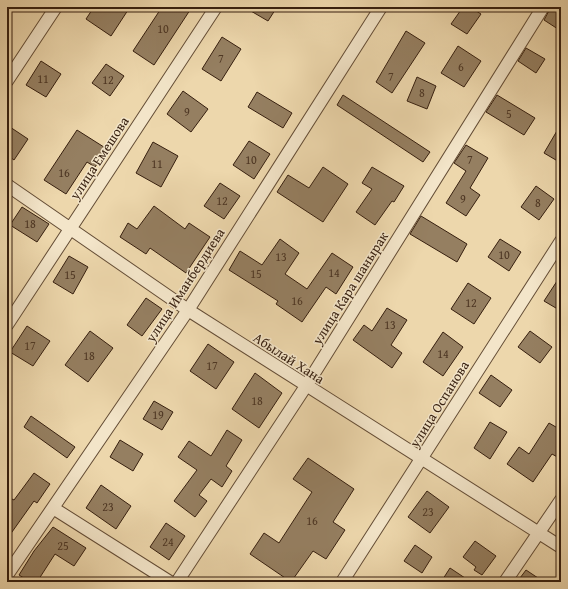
<svg xmlns="http://www.w3.org/2000/svg" width="568" height="589" viewBox="0 0 568 589" font-family="'Gentium Book Plus',serif">
<style>
.building{fill:#957f61;stroke:#361f0f}
.lines{fill:none;stroke-linecap:round;stroke-linejoin:round}
.street-casing{stroke:#644d36;stroke-width:14}
.street{stroke:#f3e5c9;stroke-width:12}
.labels{text-anchor:middle;stroke-width:3;stroke-linejoin:round;paint-order:stroke}
.number-label{font-size:12px;fill:#4e3724}
.street-label{font-size:14px;fill:#361f0f;stroke:#f3e5c9}
</style>
<rect width="100%" height="100%" fill="#edd7ac"/>
<filter id="stains"><feTurbulence type="fractalNoise" baseFrequency=".005" numOctaves="4"/><feColorMatrix values="0 0 0 0 .2 0 0 0 0 .09 0 0 0 0 .02 0 0 0 .5 -.17"/></filter>
<radialGradient id="worn" r=".72"><stop offset=".6" stop-color="#630" stop-opacity="0"/><stop offset="1" stop-color="#630" stop-opacity=".3"/></radialGradient>
<path class="building" d="M94 7H130L111 36 86 19Z
M162 7H192L154 65 133 51Z
M244 7H277L268 21Z
M463 7H470L481 14 467 34 451 24Z
M551 7H561V31L544 20Z
M406 31 425 43 392 93 376 82Z
M222 37 241 49 221 81 202 69Z
M458 46 481 61 464 87 441 73Z
M526 48 545 59 536 73 518 61Z
M41 61 61 74 46 97 26 85Z
M106 64 124 76 110 96 92 83Z
M417 77 436 86 427 109 407 101Z
M183 91 208 109 191 132 167 114Z
M257 92 292 113 283 128 248 107Z
M343 95 430 152 423 162 337 105Z
M497 95 535 118 524 135 486 112Z
M561 124V163L544 153Z
M7 125 28 139 14 160 7 155Z
M77 130 107 149 95 167 87 162 66 194 44 180Z
M249 141 270 154 254 179 233 165Z
M153 142 178 156 161 187 136 173Z
M466 145 488 158 470 188 480 195 466 216 446 203 466 171 454 163Z
M323 167 348 184 323 222 277 192 288 175 309 188Z
M372 167 404 186 394 202 392 201 375 225 356 212 372 189 362 183Z
M220 183 240 196 224 219 204 206Z
M536 186 554 199 539 220 521 207Z
M154 206 185 229 189 223 210 237 186 273 150 248 146 254 120 237 128 223 137 229Z
M22 207 49 224 37 242 10 225Z
M421 216 467 244 457 262 410 234Z
M280 239 299 253 285 274 307 289 332 253 353 267 336 294 326 287 302 322 276 304 278 301 229 270 240 251 262 265Z
M500 239 521 252 509 271 488 257Z
M69 256 88 267 73 294 53 282Z
M561 275V311L544 301Z
M468 283 491 298 474 324 451 309Z
M146 298 162 309 142 336 127 325Z
M387 308 407 320 391 345 402 353 392 368 353 340 364 325 372 331Z
M27 326 50 341 33 366 10 352Z
M90 331 113 348 88 382 65 365Z
M530 331 552 347 540 363 518 347Z
M443 332 463 347 443 376 423 362Z
M208 344 234 362 216 389 190 371Z
M255 373 282 393 259 428 232 409Z
M491 375 512 390 500 407 479 393Z
M154 401 173 412 162 430 143 419Z
M31 416 75 447 67 458 24 427Z
M490 422 507 432 490 459 474 448Z
M549 423 561 430V459L552 454 533 482 507 464 519 447 529 454Z
M227 430 242 440 226 466 232 471 222 487 211 479 199 495 207 501 195 517 174 501 197 470 178 457 189 441 211 456Z
M120 440 143 454 133 471 110 457Z
M308 458 354 489 333 522 345 530 326 559 313 551 291 582 250 554 264 533 279 543 312 492 293 479Z
M34 473 50 484 37 503 34 501 7 539V506L12 499 14 500Z
M101 485 131 506 116 529 86 508Z
M427 491 449 507 430 533 408 517Z
M166 523 185 536 169 560 150 547Z
M53 527 86 548 74 566 55 554 37 582H30L19 575 34 551Z
M475 541 496 556 482 575 474 570 476 567 463 557Z
M415 545 432 557 422 573 404 561Z
M450 568 471 582H441Z
M526 570 544 582H517Z"/>
<g class="lines">
<g class="street-casing">
<path id="street" d="M7 81 56 7
M7 185 188 310 561 547
M7 325 216 7
M53 508 170 582
M7 575 188 310 381 7
M177 582 306 386 543 7
M342 582 561 241
M505 582 561 500"/>
</g>
<use href="#street" class="street"/>
</g>
<g class="labels">
<g class="number-label">
<text x="163" y="33">10</text>
<text x="221" y="63">7</text>
<text x="461" y="71">6</text>
<text x="391" y="81">7</text>
<text x="43" y="83">11</text>
<text x="108" y="84">12</text>
<text x="422" y="97">8</text>
<text x="187" y="116">9</text>
<text x="509" y="118">5</text>
<text x="251" y="164">10</text>
<text x="470" y="164">7</text>
<text x="157" y="168">11</text>
<text x="64" y="177">16</text>
<text x="463" y="203">9</text>
<text x="222" y="205">12</text>
<text x="538" y="207">8</text>
<text x="30" y="228">18</text>
<text x="504" y="259">10</text>
<text x="281" y="261">13</text>
<text x="334" y="277">14</text>
<text x="256" y="278">15</text>
<text x="70" y="279">15</text>
<text x="297" y="305">16</text>
<text x="471" y="307">12</text>
<text x="390" y="329">13</text>
<text x="30" y="350">17</text>
<text x="443" y="358">14</text>
<text x="89" y="360">18</text>
<text x="212" y="370">17</text>
<text x="257" y="405">18</text>
<text x="158" y="419">19</text>
<text x="108" y="511">23</text>
<text x="428" y="516">23</text>
<text x="312" y="525">16</text>
<text x="168" y="546">24</text>
<text x="63" y="550">25</text>
</g>
<g class="street-label">
<text transform="translate(99 158) rotate(-57)" y="5">улица Емешова</text>
<text transform="translate(185 285) rotate(-57)" y="5">улица Иманбердиева</text>
<text transform="translate(350 288) rotate(-58)" y="5">улица Кара шанырак</text>
<text transform="translate(289 358) rotate(33)" y="5">Абылай Хана</text>
<text transform="translate(439 404) rotate(-58)" y="5">улица Оспанова</text>
</g>
</g>
<rect width="568" height="589" fill="none" stroke="#edd7ac" stroke-width="24"/>
<rect x="8" y="8" width="552" height="573" fill="none" stroke="#361f0f" stroke-width="2"/>
<rect x="12" y="12" width="544" height="565" fill="none" stroke="#361f0f"/>
<rect width="100%" height="100%" filter="url(#stains)"/>
<rect width="100%" height="100%" fill="url(#worn)"/>
</svg>
